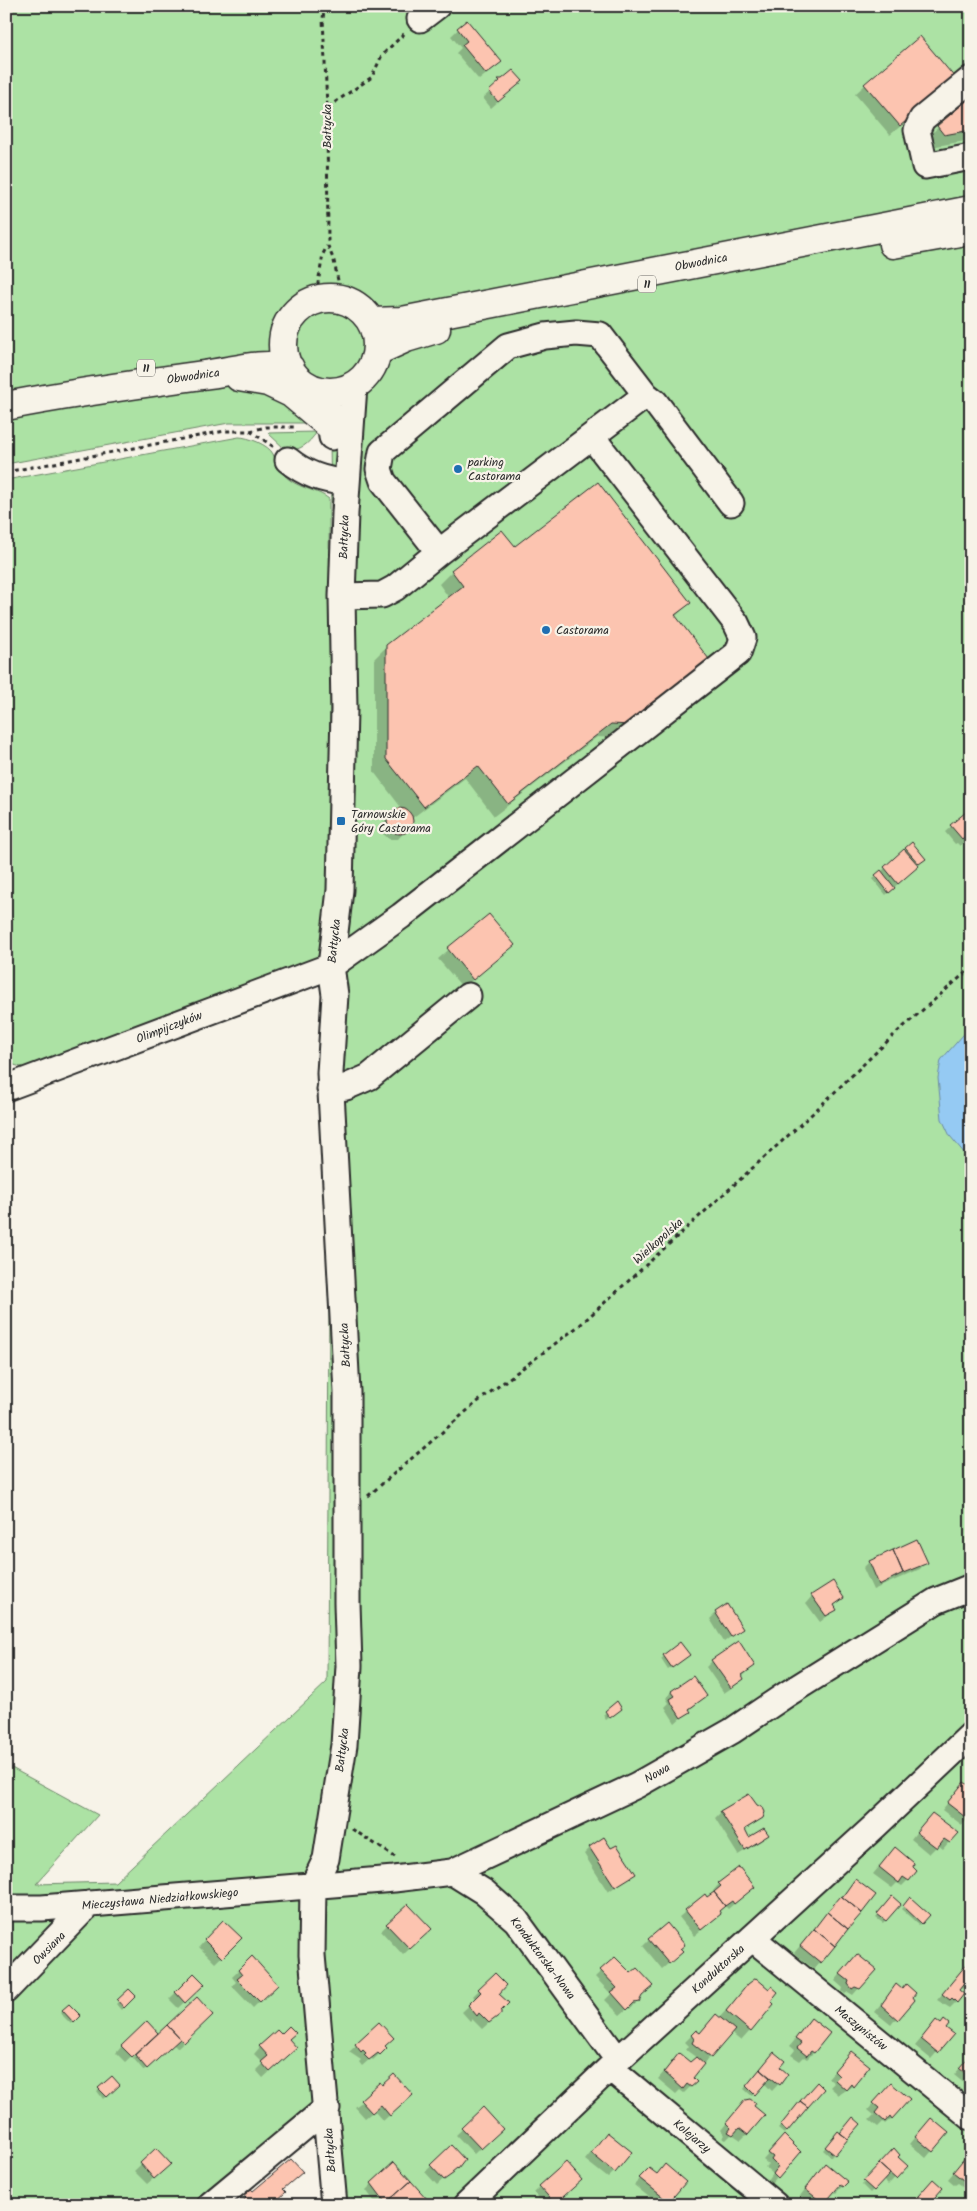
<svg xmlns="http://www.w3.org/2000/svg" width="977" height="2211" viewBox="0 0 977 2211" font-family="Kalam,sans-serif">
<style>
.green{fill:#ace2a4;stroke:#6c8668}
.water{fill:#95caf3;stroke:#6b8aa3}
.shadow{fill:#0003}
.building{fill:#fcc4b0;stroke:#2b2b2b}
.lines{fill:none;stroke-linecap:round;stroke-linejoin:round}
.minor-casing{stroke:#2b2b2b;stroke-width:29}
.highway-casing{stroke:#2b2b2b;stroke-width:31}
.path{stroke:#2b2b2b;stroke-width:3;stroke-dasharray:4 4;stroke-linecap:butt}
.minor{stroke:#f7f3e8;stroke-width:25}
.highway{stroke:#f7f3e8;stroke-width:28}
.poi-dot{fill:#1f6fb2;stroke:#f7f3e8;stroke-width:2}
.labels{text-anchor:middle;stroke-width:4.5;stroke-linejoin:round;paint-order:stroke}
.shield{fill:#f7f3e8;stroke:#686764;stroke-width:1}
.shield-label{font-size:11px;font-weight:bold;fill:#2b2b2b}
.street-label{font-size:12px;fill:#2b2b2b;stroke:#f7f3e8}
.poi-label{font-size:12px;fill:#2b2b2b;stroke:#f7f3e8;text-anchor:start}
</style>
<rect width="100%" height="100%" fill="#f7f3e8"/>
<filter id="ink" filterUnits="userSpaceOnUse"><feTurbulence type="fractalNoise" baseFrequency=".02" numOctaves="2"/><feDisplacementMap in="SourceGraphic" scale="10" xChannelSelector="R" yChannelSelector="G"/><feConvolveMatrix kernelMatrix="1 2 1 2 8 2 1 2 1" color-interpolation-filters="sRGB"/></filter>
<g filter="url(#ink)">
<path class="green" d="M6 6H971V2205H338L326 2126 232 2205H6V1914L311 1878 6 1898V1765L98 1815 36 1884 115 1882 327 1682 330 1113 335 759 329 379C311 377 300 366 296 349L6 405Z
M220 384 257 386 312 423H229L6 464V416Z
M317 432C308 444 301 451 286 450L268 433Z
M239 437C248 437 269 445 273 454 278 465 280 473 290 480 302 489 318 490 329 499L331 931 329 944 313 962 34 1071 11 1064 6 1059V480Z"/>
<path class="water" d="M971 1026V1161L950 1136 942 1119 938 1078 941 1060Z"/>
<path class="shadow" d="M467 21 494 68 479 80 456 53 461 48 451 36Z
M513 71 515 87 491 108 483 98Z
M865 85 945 89 890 135 855 94Z
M971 98V140L931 147 924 140Z
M502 532 515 548 689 603 675 617 710 663 617 738 597 737 494 816 465 778 411 819V825L398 839H389L382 833V824L396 810H403L374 772V659L387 646 449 598 439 584 452 571Z
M971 809V840L968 839 960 846 957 843 955 844 945 832Z
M912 844 922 861 886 895 873 879Z
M489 915 513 945 463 988 438 959Z
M917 1541 926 1562 920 1569 873 1590 863 1568 869 1562Z
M812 1596 843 1598 833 1606 835 1610 820 1622 806 1603Z
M716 1613 741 1629 724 1642 710 1619Z
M679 1644 685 1658 668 1670 661 1659Z
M712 1661 754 1666 742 1677 743 1679 736 1685 724 1693 706 1667Z
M672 1692 705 1696 675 1723 665 1707 669 1703 666 1698Z
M616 1703 618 1711 606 1720 603 1715Z
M971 1789V1816L962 1825 942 1810 958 1790Z
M721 1812 762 1818 744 1831 749 1838 767 1835 761 1841 738 1855 715 1818Z
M925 1821 949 1842 943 1849 938 1845 929 1854 911 1839Z
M590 1848 611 1850 634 1873 608 1892 584 1854Z
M889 1855 908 1880 902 1886 897 1883 892 1888 873 1874Z
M739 1869 753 1887 728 1909 725 1906 718 1912 719 1914 713 1920 694 1936 679 1917 705 1896 707 1899 715 1893 713 1891 719 1884Z
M855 1880 874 1896 814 1969 794 1953Z
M910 1899 928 1915 919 1925 901 1909Z
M889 1901 899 1904 883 1923 876 1918Z
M223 1921 241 1938 215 1963 199 1947Z
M387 1925 430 1929 403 1955 381 1931Z
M649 1940 678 1949 675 1958 662 1969 643 1946Z
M252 1958 276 1985 253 2008 232 1986 236 1982 232 1977Z
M615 1958 640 1997 632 2008 627 2009 620 2015 605 2000 611 1994 595 1977Z
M850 1962 859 1988 853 1995 848 1992 845 1994 842 1991 843 1988 835 1981Z
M970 1962 964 1969 971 1981 962 1989 959 1987 956 2002 950 2008 937 2000Z
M495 1974 498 1992 507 2003 500 2010V2013L482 2029 472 2019 470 2021 462 2012 476 1999 473 1996Z
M194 1975 203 1984 178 2008 169 1999Z
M749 1985 750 2031 741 2041 731 2033 691 2078 695 2082 684 2093 680 2090 676 2094 658 2079 673 2061 690 2064 697 2058 686 2050 689 2046 685 2042 696 2031 700 2034 719 2018Z
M896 1986 912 1997 891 2025 875 2012Z
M129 1991 134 1996 121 2010 116 2004Z
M197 1999 205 2022 177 2048 173 2044 144 2071 133 2058 138 2053 137 2051 125 2062 116 2053 122 2046 147 2042 149 2043Z
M69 2005 80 2016 71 2024 60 2013Z
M811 2020 828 2033 813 2053 807 2059 804 2057 800 2061 791 2055 795 2050 790 2046Z
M936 2021 944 2028 937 2052 931 2059 915 2046Z
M379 2024 386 2048 373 2060 371 2058 362 2066 359 2062 361 2060 349 2052Z
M288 2040 289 2054 263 2078 256 2070 263 2063 254 2054 260 2047Z
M851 2052 852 2086 839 2095 830 2087 834 2083 828 2078Z
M971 2055V2089L954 2075Z
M768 2060 787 2075 772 2091 764 2083 752 2096 744 2089Z
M112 2078 118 2085 103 2099 97 2091Z
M382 2087 405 2101 383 2121 374 2111 365 2118 355 2107Z
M814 2087 786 2131 784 2134 778 2129Z
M884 2091 892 2118 885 2124 883 2122 878 2127 869 2120 874 2115 868 2110Z
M739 2108 747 2134 741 2140 732 2134 726 2140 722 2138 725 2135 721 2130Z
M483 2109 501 2128 474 2154 456 2135Z
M860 2124 831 2157 823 2150 836 2136Z
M925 2126 947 2133 926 2158 910 2144Z
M601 2140 614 2172 608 2178 585 2160Z
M778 2143 799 2152 771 2184 768 2181 773 2174 765 2167 768 2164 763 2160Z
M451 2147 463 2160 437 2185 425 2172Z
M156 2150 163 2170 147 2184 134 2171Z
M971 2152V2185L967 2189 958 2183 955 2185 948 2179Z
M887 2156 896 2157 906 2166 888 2185 883 2180 870 2193 862 2185Z
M819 2171 846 2182 836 2193 833 2191 822 2205H810L800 2196Z
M643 2176 668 2201 664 2205H659L634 2185Z
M372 2184 422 2205H377L366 2190Z
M574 2186 553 2205H544L534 2193 540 2187Z
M282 2189 240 2204 238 2202 251 2191 253 2193Z"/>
<path class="building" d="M467 20 502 62 486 74 462 45 467 41 457 28Z
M920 36 956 79 900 126 864 84Z
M513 70 523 81 498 102 489 91 500 81 498 79H502Z
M971 97V130L944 135 937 126Z
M598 482 691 603 675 615 712 663 631 725 611 724 508 804 478 766 424 807 386 759V645L463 586 451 570 502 530 515 546Z
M387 821a13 13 0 1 1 26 0a13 13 0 1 1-26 0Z
M971 808V837L967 841 964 837 962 839 950 825Z
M912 842 926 859 919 864 905 848Z
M904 849 919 866 898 884 884 867Z
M881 870 895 888 889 893 875 875Z
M489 914 515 945 473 980 447 948Z
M917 1539 928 1563 903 1573 893 1550Z
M893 1550 903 1573 879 1585 869 1561Z
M833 1581 844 1598 834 1605 837 1610 826 1616 811 1595Z
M727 1604 743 1629 731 1637 715 1612Z
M739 1641 755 1666 742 1675 744 1679 731 1688 711 1660Z
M680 1642 690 1655 672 1668 663 1655Z
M693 1676 707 1696 689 1709 691 1712 681 1718 672 1704 670 1699 675 1696 671 1691Z
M617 1701 622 1709 610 1718 605 1711Z
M964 1782 971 1787 969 1820 947 1803Z
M749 1794 757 1805 763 1808 765 1812 763 1818 745 1829 749 1837 764 1828 769 1835 745 1850 720 1811Z
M932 1813 959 1833 950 1843 944 1839 937 1848 916 1832Z
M604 1837 611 1848 617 1845 636 1874 615 1887 589 1847Z
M895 1847 914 1863 913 1867 917 1871 909 1881 903 1877 899 1883 879 1867Z
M739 1867 755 1887 734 1904 732 1901 725 1906 714 1892 721 1886 718 1883Z
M855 1879 876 1895 862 1913 841 1896H843Z
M714 1892 725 1906 719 1911 721 1914 701 1930 685 1910 705 1894 707 1897Z
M841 1896 862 1913 848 1929 827 1912Z
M892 1896 901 1904 886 1921 877 1914Z
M910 1897 930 1915 922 1924 903 1906Z
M408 1904 432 1929 410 1949 386 1924Z
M827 1912 848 1929 835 1946 814 1929Z
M223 1920 242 1938 222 1958 204 1940Z
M667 1923 685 1945 680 1949 683 1952 669 1964 648 1939Z
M814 1929 835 1946 821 1963 800 1946Z
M857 1954 877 1970 860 1989 855 1987 852 1989 848 1984 849 1981 840 1974Z
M252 1956 278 1985 260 2002 237 1979 242 1975 238 1970Z
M615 1957 631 1973 637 1968 654 1986 642 1996 639 2002 634 2003 627 2010 611 1992 617 1988 600 1970Z
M970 1960 971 1963 966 1969 971 1973V1982L969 1984 966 1981 959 1990 964 1994 957 2003 952 1998 950 2000 942 1994Z
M194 1973 205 1984 185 2003 175 1992Z
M495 1973 507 1985 499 1994 509 2003 501 2011V2014L489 2023 479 2013 477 2016 468 2005 481 1992 478 1989Z
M756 1978 769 1989 771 1986 778 1992 771 2001 774 2004 751 2032 726 2011 748 1984Z
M896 1984 902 1989 906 1984 916 1993 913 1997 915 2000 898 2020 881 2005Z
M129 1989 136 1996 124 2008 117 2000Z
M197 1997 213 2015 184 2043 167 2025Z
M69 2004 81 2016 74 2023 62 2010Z
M716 2014 735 2030 711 2058 692 2043 694 2039 691 2035 696 2030 700 2033Z
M811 2018 830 2033 814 2053 811 2051 807 2056 797 2048 801 2043 795 2039Z
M936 2020 941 2024 944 2020 949 2024 946 2028 954 2034 938 2053 921 2039Z
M147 2021 158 2033 132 2057 121 2046Z
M379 2022 394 2038 385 2046 387 2048 380 2055 378 2053 369 2060 364 2055 366 2053 363 2050 361 2052 355 2044Z
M167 2025 180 2039 147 2069 135 2055Z
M289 2026 296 2033 289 2039 297 2048 270 2072 261 2062 268 2056 259 2046 277 2030 281 2034Z
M851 2051 870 2066 853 2087 851 2084 846 2090 835 2080 839 2076 834 2071Z
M774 2052 785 2061 780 2067 788 2074 780 2085 760 2069Z
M679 2053 690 2062 696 2057 704 2064 693 2078 697 2082 691 2087 687 2084 683 2089 664 2072Z
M971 2054V2078L959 2068Z
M760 2069 770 2078 755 2095 746 2086Z
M394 2074 413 2095 390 2116 381 2105 372 2113 360 2100 380 2082 382 2085Z
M112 2076 120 2085 107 2097 98 2088Z
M817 2082 824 2089 808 2107 800 2101Z
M891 2083 910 2099 892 2119 890 2116 885 2122 875 2113 879 2108 873 2103Z
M750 2099 756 2103 754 2106 765 2115 748 2135 739 2128 733 2135 728 2132 731 2128 726 2123 745 2100Z
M800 2101 808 2107 787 2132 780 2126Z
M483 2107 503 2129 481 2149 461 2128Z
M853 2117 861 2124 848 2139 840 2133Z
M931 2118 949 2133 933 2152 915 2137Z
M838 2131 848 2139 835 2155 825 2147Z
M607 2132 632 2152 615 2173 591 2153Z
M784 2135 801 2152 778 2179 773 2174 778 2167 771 2160 773 2157 768 2153Z
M451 2145 465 2160 458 2169 457 2168 452 2172 454 2173 444 2180 430 2165Z
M156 2148 171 2164 154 2179 140 2163Z
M894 2148 900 2155 898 2157 908 2166 896 2179 879 2164Z
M971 2150V2182L965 2177 963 2180 953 2172Z
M291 2159 303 2172 283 2189 286 2192 272 2205H239L246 2198 244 2195 251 2189 253 2191Z
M394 2162 411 2181 386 2203 371 2183Z
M566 2162 582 2180 555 2204 539 2186Z
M825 2163 848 2182 843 2187 840 2185 824 2204 805 2189Z
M665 2164 686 2182 669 2202 639 2178 649 2168 657 2174Z
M879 2164 890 2174 874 2191 863 2181Z
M933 2179 943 2188 928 2205 918 2196Z
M411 2181 428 2200 423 2205H388L386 2203Z
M918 2196 928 2205H911Z"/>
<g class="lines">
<g class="minor-casing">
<path id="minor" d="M420 19 437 6
M971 79 922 119 917 130 925 166 971 157
M320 391 328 409 332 437
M646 395 655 402 731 503
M288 460C305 474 323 481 346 482
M342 596 382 595 395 588 439 552 646 395 600 335 576 333 545 336 508 346 382 452 379 469 383 481 439 552
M6 1088 331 966 401 916 738 653 743 638 736 623 592 437
M330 1089 346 1087 369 1077 468 996
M452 1872 484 1892 516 1920 618 2060
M6 1908H42L394 1879 452 1872 637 1785 732 1731 787 1694 936 1601 971 1587
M752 1938 971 2117
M6 1990 89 1904
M610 2068 775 2205
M210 2205 327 2108
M334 2205 312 1955 313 1886 326 1859 344 1745 349 1666 347 1603V1392L330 1073 335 995 331 966 340 890 344 709 342 596 345 513 354 386
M466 2205 618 2060 875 1826 971 1735"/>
</g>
<g class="highway-casing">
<path id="highway" d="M893 244 971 230
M283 345a47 47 0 1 1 94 0a47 47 0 1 1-94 0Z
M371 322 402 321 971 210
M377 351 406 338 436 329
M239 377 268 382 291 393 329 425
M6 406C72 393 137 384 203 375 235 371 257 362 290 368"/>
</g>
<path class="path" d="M325 6 323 18 327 107 328 246 334 261 342 300
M328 107 372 77 382 55 405 33
M315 301 323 254 327 246
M250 431 274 447
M6 472 225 431H250L266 427H296
M368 1496 476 1403 580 1325 813 1113 895 1034 971 968
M352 1829 395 1857"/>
<use href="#minor" class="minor"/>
<use href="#highway" class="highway"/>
</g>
</g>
<g class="poi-dot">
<circle cx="458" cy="469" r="5"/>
<circle cx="546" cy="630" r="5"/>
<rect x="336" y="816" width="10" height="10" rx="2.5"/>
</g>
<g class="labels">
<g class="shield">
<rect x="638" y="275.5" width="18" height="17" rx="4"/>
<rect x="137" y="359.5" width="18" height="17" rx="4"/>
</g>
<g class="shield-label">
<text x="647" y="288">11</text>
<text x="146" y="372">11</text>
</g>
<g class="street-label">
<text transform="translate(327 126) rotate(-90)" y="4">Bałtycka</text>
<text transform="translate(701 262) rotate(-11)" y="4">Obwodnica</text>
<text transform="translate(193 376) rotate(-8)" y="4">Obwodnica</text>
<text transform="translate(344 537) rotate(-88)" y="4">Bałtycka</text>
<text transform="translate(334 941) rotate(-84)" y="4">Bałtycka</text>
<text transform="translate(169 1027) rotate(-21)" y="4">Olimpijczyków</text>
<text transform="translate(658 1241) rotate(-42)" y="4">Wielkopolska</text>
<text transform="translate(345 1345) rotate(-93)" y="4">Bałtycka</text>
<text transform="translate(342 1750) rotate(-83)" y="4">Bałtycka</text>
<text transform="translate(657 1773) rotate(-30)" y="4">Nowa</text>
<text transform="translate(160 1899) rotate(-5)" y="4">Mieczysława Niedziałkowskiego</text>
<text transform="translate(49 1948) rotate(-45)" y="4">Owsiana</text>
<text transform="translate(543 1958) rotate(53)" y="4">Konduktorska-Nowa</text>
<text transform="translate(718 1969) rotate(-42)" y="4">Konduktorska</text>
<text transform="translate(861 2028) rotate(39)" y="4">Maszynistów</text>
<text transform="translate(692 2136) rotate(40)" y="4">Kolejarzy</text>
<text transform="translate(330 2150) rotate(-94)" y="4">Bałtycka</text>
</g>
<g class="poi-label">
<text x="468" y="466">parking<tspan x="468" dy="14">Castorama</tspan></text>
<text x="556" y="634">Castorama</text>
<text x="351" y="818">Tarnowskie<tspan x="351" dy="14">Góry Castorama</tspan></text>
</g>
</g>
<rect width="977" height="2211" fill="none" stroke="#f7f3e8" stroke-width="25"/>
<rect x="12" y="12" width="952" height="2186" fill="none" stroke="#2b2b2b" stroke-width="2" filter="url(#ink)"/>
</svg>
